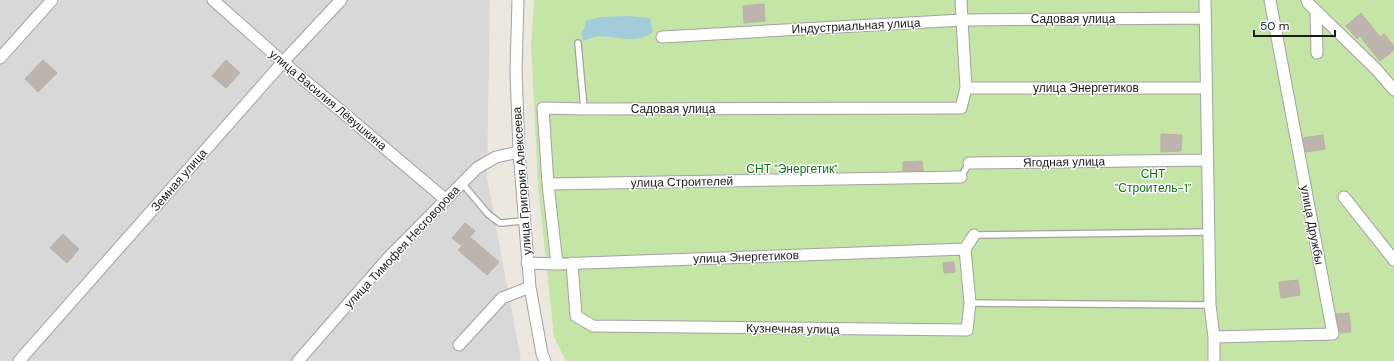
<svg xmlns="http://www.w3.org/2000/svg" width="1394" height="361" viewBox="0 0 1394 361" font-family="'DM Sans',sans-serif">
<style>
.residential{fill:#d9d8d8}
.grass{fill:#c5e5a7}
.water{fill:#a2ccd9}
.building{fill:#bcb4ad;stroke:#bdafa4}
.lines{fill:none;stroke-linecap:round;stroke-linejoin:round}
.service-casing{stroke:#a2a2a2;stroke-width:8}
.minor-casing{stroke:#a2a2a2;stroke-width:13}
.service{stroke:#fff;stroke-width:5.5}
.minor{stroke:#fff;stroke-width:11}
.labels{text-anchor:middle;stroke-width:3;stroke-linejoin:round;paint-order:stroke}
.street-label{font-size:12px;fill:#1b1b1b;stroke:#fff}
.park-label{font-size:12px;fill:#0f7218;stroke:#fff}
</style>
<rect width="100%" height="100%" fill="#ece8e0"/>
<path class="residential" d="M0 0H490L487 178 521 361H0Z"/>
<path class="grass" d="M534 0H1394V361H566L554 337 538 185 531 44Z"/>
<path class="water" d="M628 16 650 18 653 32C637 45 617 36 598 36 593 37 588 39 583 41L582 32 585 27V21L601 17Z"/>
<path class="building" d="M764 4 765 21 744 23 743 6Z
M1361 13 1380 37 1384 34 1394 46V50L1380 61 1360 36 1357 39 1346 26Z
M43 60 57 73 38 92 25 79Z
M226 60 240 73 226 88 212 76Z
M1161 134 1182 135 1181 151 1161 152Z
M1323 135 1325 149 1306 152 1303 138Z
M922 161 923 171H903V162Z
M465 223 475 231 470 237 499 262 487 275 458 250 462 246 452 238Z
M63 234 79 249 67 263 50 248Z
M954 262 955 272 944 273 943 263Z
M1298 280 1300 295 1281 298 1279 282Z
M1349 313 1351 332 1340 333 1336 314Z"/>
<g class="lines">
<g class="service-casing">
<path id="service" d="M578 43 584 109
M961 177 969 163
M462 183 488 214 500 223 524 221
M974 235 1209 232
M970 303 1210 305"/>
</g>
<g class="minor-casing">
<path id="minor" d="M213 0 283 62 445 199
M518 0 516 71 519 152 530 287 542 354 545 361
M961 0 962 20 1205 18
M1205 0 1210 305 1214 337V361
M1307 0 1308 3 1376 69 1394 90
M1316 11 1317 53
M0 58 52 0
M966 88H1206
M969 163 1207 160
M548 184 961 177
M1344 197 1394 260
M527 263 557 264 965 249
M572 263 576 316 593 326 967 330 970 303 965 249 974 235
M557 264 548 184 543 108 584 109 961 108 966 88 962 20 662 37
M1214 337 1333 334 1270 0
M459 345 502 298 530 287
M19 361 283 62 341 0
M298 361 388 258 477 168 496 157 519 152"/>
</g>
<use href="#service" class="service"/>
<use href="#minor" class="minor"/>
</g>
<g class="labels">
<g class="street-label">
<text x="1073" y="23">Садовая улица</text>
<text transform="translate(856 26) rotate(-3)" y="4">Индустриальная улица</text>
<text x="1086" y="92">улица Энергетиков</text>
<text transform="translate(328 100) rotate(40)" y="4">улица Василия Лёвушкина</text>
<text x="673" y="113">Садовая улица</text>
<text transform="translate(1064 162) rotate(-1)" y="4">Ягодная улица</text>
<text transform="translate(179 180) rotate(-49)" y="4">Земная улица</text>
<text transform="translate(522 181) rotate(-94)" y="4">улица Григория Алексеева</text>
<text transform="translate(682 182) rotate(-1)" y="4">улица Строителей</text>
<text transform="translate(1312 225) rotate(79)" y="4">улица Дружбы</text>
<text transform="translate(402 247) rotate(-47)" y="4">улица Тимофея Несговорова</text>
<text transform="translate(746 257) rotate(-2)" y="4">улица Энергетиков</text>
<text transform="translate(793 329) rotate(1)" y="4">Кузнечная улица</text>
</g>
<g class="park-label">
<text x="792" y="173">СНТ "Энергетик"</text>
<text x="1153" y="178">СНТ<tspan x="1153" dy="14">"Строитель-1"</tspan></text>
</g>
</g>
<path d="M1254 30v6h81v-6" fill="none" stroke="#1b1b1b" stroke-width="2"/>
<text x="1260" y="30" font-size="12" fill="#1b1b1b" stroke="#ffffff" stroke-width="3" paint-order="stroke">50 m</text>
</svg>
